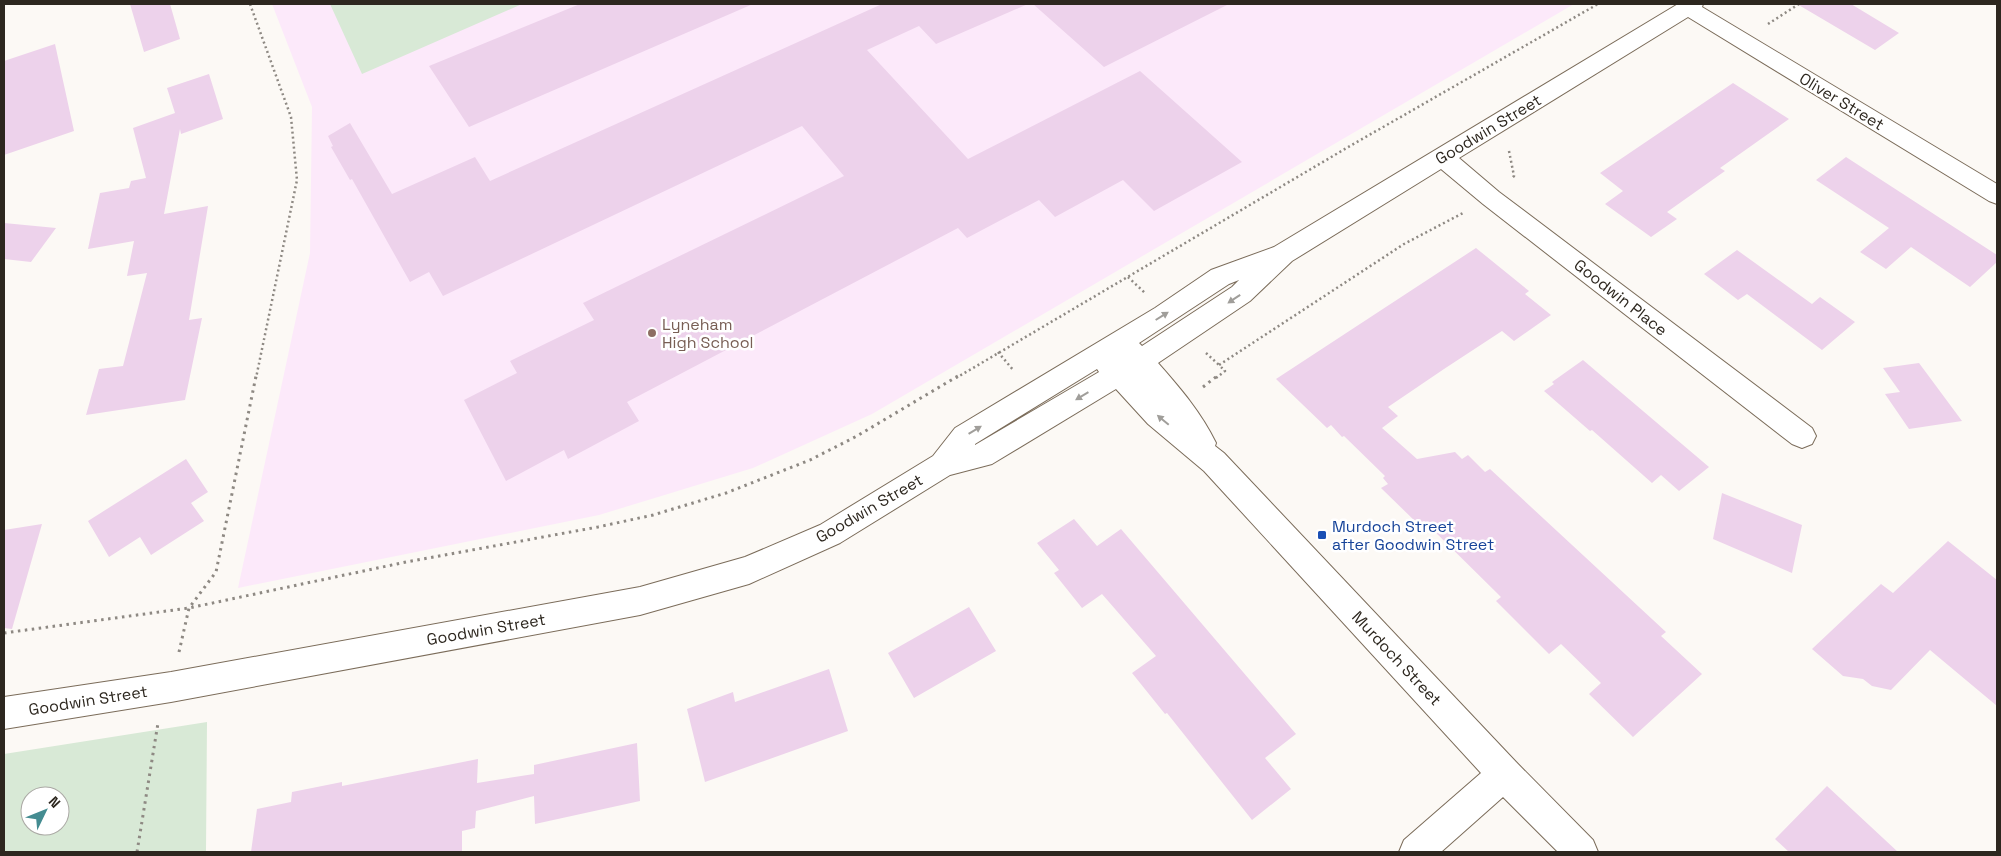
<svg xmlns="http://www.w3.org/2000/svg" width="2001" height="856" viewBox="0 0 2001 856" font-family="'Space Grotesk',sans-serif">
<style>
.education{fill:#fce9fa}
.green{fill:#d8e9d6;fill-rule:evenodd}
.building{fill:#edd2eb}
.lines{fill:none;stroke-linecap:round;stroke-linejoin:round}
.street-casing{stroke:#7b6c5a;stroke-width:2}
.path-far1{stroke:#8e8983;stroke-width:2.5;stroke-dasharray:2 3;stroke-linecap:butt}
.path{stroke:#8e8983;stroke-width:3;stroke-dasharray:2.5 4.5;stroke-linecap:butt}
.street{fill:#fff;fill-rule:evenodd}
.oneway{fill:#a09e9a}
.education-dot{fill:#8d6e63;stroke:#fff;stroke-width:2}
.transit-dot{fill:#1a4fb4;stroke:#fff;stroke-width:2}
.labels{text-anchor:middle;stroke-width:5;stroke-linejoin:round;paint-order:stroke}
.street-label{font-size:16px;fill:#2d271f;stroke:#fff}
.education-label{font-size:16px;fill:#785e54;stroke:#fff;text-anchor:start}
.transit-label{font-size:16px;fill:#164399;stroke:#fff;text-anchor:start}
</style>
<rect width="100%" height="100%" fill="#fcf9f5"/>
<path class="education" d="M272 4H1574L872 414 753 468 599 515 238 588 310 253 312 107Z"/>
<path class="green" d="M330 4H522L362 74Z
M207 722 206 852H4V754ZM30 796H60V826H30Z"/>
<path class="building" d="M130 4H170L180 39 144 52Z
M580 4H753L469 127 429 66Z
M882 4H1028L936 44 919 26 867 50 968 159 1140 71 1242 162 1154 211 1123 180 1055 217 1039 200 967 238 958 228 627 402 639 421 568 459 564 450 506 481 464 400 517 373 510 361 594 320 583 303 844 176 802 126 443 296 429 272 410 282 352 179 350 180 331 147 333 146 328 136 350 123 392 194 475 157 490 181Z
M1033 4H1229L1104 67Z
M1797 4H1851L1899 33 1875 50Z
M55 44 74 131 4 155V61Z
M209 74 223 119 181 134 180 129 164 214 208 206 189 320 202 318 185 400 86 415 99 369 123 366 147 273 127 276 134 241 88 249 100 193 129 188 131 181 146 178 133 128 175 113 167 88Z
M1733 83 1789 119 1720 168 1725 171 1667 212 1677 219 1651 237 1605 204 1623 191 1600 173Z
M1846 157 1997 255V262L1970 287 1911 247 1886 269 1860 252 1889 228 1816 180Z
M4 223 56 228 31 262 4 259Z
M1476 248 1529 291 1525 294 1551 315 1514 341 1502 331 1444 369 1388 407 1398 416 1382 428 1417 459 1455 452 1462 459 1468 455 1485 472 1490 469 1666 632 1661 636 1702 674 1633 737 1589 694 1601 683 1561 644 1549 654 1496 601 1501 597 1424 521 1419 525 1381 488 1388 484 1383 478 1385 476 1344 436 1342 437 1331 425 1327 428 1276 379Z
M1737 250 1812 304 1820 297 1855 322 1822 350 1747 294 1738 300 1704 274Z
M1583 360 1610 383 1709 467 1679 491 1661 475 1652 483 1592 430 1590 431 1544 391 1554 384 1552 382Z
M1919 363 1962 421 1909 429 1885 394 1900 392 1883 368Z
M186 459 208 492 191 503 204 521 151 555 140 537 109 557 88 521Z
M1722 493 1802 525 1792 573 1713 539Z
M1074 519 1097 546 1121 529 1296 734 1265 758 1291 789 1252 820 1167 713 1165 714 1132 673 1156 656 1102 594 1082 608 1054 573 1059 570 1037 543Z
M42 524 12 629 4 628V530Z
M1948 541 1997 580V706L1930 650 1891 690 1872 686 1863 679 1843 676 1812 649 1881 584 1893 593Z
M969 607 996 651 914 698 888 653Z
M829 669 848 731 705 782 687 709 733 692 735 702Z
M637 743 640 801 535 824 534 796 476 811 475 828 462 831V852H251L257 809 291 802 292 792 342 782V786L478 759 477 783 534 774V765Z
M1827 786 1898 852H1789L1775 839Z"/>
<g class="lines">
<g class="street-casing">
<path id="street" d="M1678 4H1703L1702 7 1997 184V204L1989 201 1688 17 1459 158 1499 192 1812 428 1816 436 1812 444 1802 448 1792 444 1483 204 1441 169 1292 261 1250 301 1158 363C1180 388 1201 412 1216 443L1215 446 1224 453 1516 762 1593 840 1598 852H1558L1503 797 1441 852H1399L1404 840 1481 773 1204 471 1148 424 1116 389 992 464 950 475 840 543 749 584 640 615 171 702 4 729V697L171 672 640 587 745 557 820 525 933 456 955 428 1155 308 1211 270 1274 247ZM1239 280 1232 287 1142 346 1139 343 1229 284ZM1097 369 1099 372 975 445V444Z"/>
</g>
<path class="path-far1" d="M250 4 291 117 297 180 256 378
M1768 24 1799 4
M1509 151 1514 176 1512 178
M1128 277 1145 293
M998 352 1014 371
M1206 353 1219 365
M956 378 1350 146 1598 4
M1216 378 1225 371 1219 365 1404 244 1463 213"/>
<path class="path" d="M1203 387 1217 376
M4 633 189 608 406 562 598 527 653 515 726 493 810 460 857 436 958 376
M179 652 189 608 216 572 256 376
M137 852 158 723"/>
<use href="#street" class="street"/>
</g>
<defs><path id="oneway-solid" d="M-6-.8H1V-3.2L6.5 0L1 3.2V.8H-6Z" transform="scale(1.25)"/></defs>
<g class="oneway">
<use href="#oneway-solid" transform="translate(1234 299) rotate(146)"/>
<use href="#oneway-solid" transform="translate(1162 316) rotate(-32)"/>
<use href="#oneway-solid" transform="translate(1082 396) rotate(149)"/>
<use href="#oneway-solid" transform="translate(1163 420) rotate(-140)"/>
<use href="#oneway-solid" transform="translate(975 430) rotate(-31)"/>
</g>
<circle class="education-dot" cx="652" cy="333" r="5"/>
<rect class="transit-dot" x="1317" y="530" width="10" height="10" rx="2.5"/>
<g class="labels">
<g class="street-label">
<text transform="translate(1842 101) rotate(31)" y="6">Oliver Street</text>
<text transform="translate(1488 129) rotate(-31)" y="6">Goodwin Street</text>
<text transform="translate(1621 297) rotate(38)" y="6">Goodwin Place</text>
<text transform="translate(869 508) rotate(-30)" y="6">Goodwin Street</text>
<text transform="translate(486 629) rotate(-10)" y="6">Goodwin Street</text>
<text transform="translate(1397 658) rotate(47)" y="6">Murdoch Street</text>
<text transform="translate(88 700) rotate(-9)" y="6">Goodwin Street</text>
</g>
<g class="education-label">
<text x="662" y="330">Lyneham<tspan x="662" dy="18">High School</tspan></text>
</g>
<g class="transit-label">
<text x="1332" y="532">Murdoch Street<tspan x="1332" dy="18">after Goodwin Street</tspan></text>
</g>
</g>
<rect width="2001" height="856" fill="none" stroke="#2d271f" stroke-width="10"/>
<g transform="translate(45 811) rotate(47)"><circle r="24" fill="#ffffff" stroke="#aba9a5"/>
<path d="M0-4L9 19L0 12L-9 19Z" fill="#448c91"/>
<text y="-8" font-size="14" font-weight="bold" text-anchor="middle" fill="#2d271f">N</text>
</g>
</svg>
